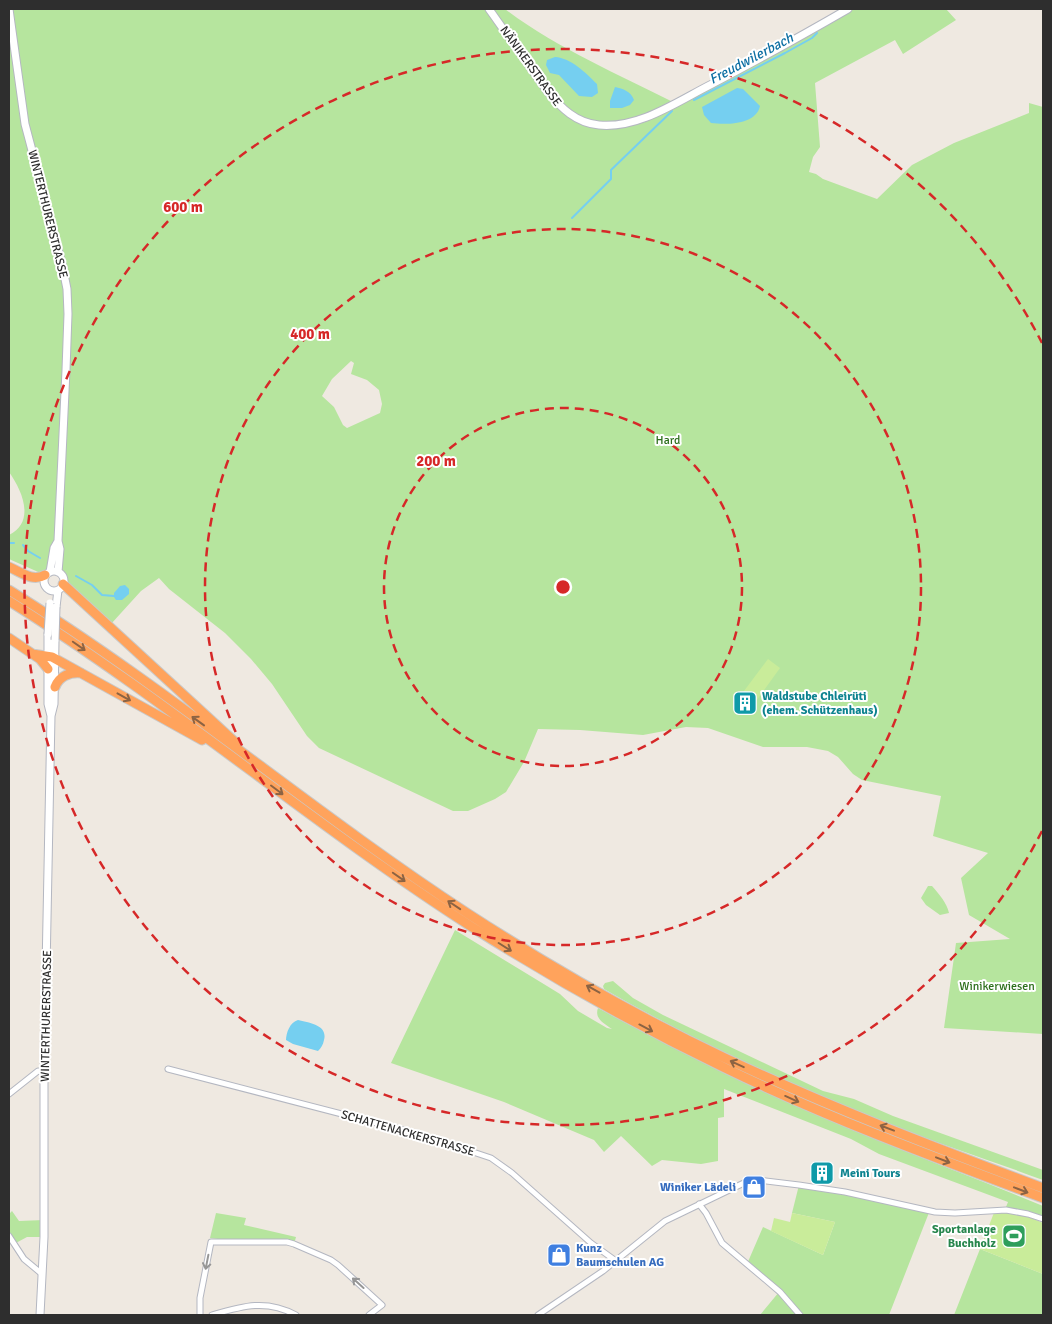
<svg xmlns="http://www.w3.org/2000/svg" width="1052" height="1324" viewBox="0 0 1052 1324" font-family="Signika,sans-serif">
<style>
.green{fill:#b6e59e;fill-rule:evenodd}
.pitch{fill:#c9ec9a}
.water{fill:#75cff0}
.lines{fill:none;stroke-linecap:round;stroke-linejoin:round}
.stream{stroke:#75cff0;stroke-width:2}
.street-casing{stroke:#b4b7c1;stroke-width:7}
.secondary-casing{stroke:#b4b7c1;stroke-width:9}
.highway-casing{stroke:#c9c9c9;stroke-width:11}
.street{stroke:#fff;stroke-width:5}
.secondary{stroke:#fff;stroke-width:7}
.highway{stroke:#ffa35c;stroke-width:9}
.secondary-bridge-casing{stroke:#b4b7c1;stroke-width:9;stroke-linecap:butt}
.secondary-bridge{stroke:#fff;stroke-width:7}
.oneway{stroke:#8c6343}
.oneway2{stroke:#969696}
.ring{fill:none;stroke:#d62828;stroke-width:2.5;stroke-dasharray:9 6}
.labels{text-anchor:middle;stroke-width:4;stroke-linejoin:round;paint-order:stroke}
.street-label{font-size:12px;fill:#2e2e2e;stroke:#fff}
.park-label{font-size:12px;fill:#2c6e1b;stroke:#fff}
.culture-label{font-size:12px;font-weight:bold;fill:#0d838f;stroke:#fff;text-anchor:start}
.shop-label{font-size:12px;font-weight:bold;fill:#366cbe;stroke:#fff;text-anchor:end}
.leisure-label{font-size:12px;font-weight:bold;fill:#27864d;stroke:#fff;text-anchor:end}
.water-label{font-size:14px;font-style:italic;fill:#0d6fa3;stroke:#fff}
.centre{fill:#d62828;stroke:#fff;stroke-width:2.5}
.ring-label{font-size:15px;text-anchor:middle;font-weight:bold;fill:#d62828;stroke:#fff;stroke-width:4;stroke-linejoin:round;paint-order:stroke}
</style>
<rect width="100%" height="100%" fill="#efe9e1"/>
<path class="green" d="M9 9H505C556 48 618 74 675 103L848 9H946L956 20 903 54 895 40 815 83 820 147 813 157 809 172 816 174 823 179 877 199 912 165 954 143 1029 113V103L1043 107V1034L944 1028 956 943 1010 939 969 915 961 878 988 853 933 836 941 796 862 780 853 774 838 757 828 751 807 747H763L708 728 686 727 643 735 580 730 538 729 524 762 506 792 495 799 468 811H453L319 748 307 736 272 684 251 659 225 633 169 589 159 578 141 591 111 624 68 583 65 572 61 574 53 571 45 575 9 559V535C36 522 22 490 9 472ZM351 361 354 363 351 374 367 380 379 390 382 404 380 413 347 428 343 425 334 407 322 396 332 379Z
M928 886H932C939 894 947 903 949 913L940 915 926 905 921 898Z
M455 930 547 986 560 994 578 1011 607 1028 612 1029C605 1024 594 1019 598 1008 677 1051 757 1090 840 1124 907 1153 976 1178 1043 1206V1217L1028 1211 1006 1207 1008 1202 879 1154 851 1139 724 1089V1117L718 1118V1161L701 1164 662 1160 652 1166 621 1136 604 1152 594 1140 504 1102 391 1063Z
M613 981 633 998 663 1015 823 1091 854 1099 893 1116 1043 1170V1180C992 1161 940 1144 889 1125 791 1087 695 1041 604 989L603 986 605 983Z
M799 1185 930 1210 889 1315H760L779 1292 747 1264 763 1227 823 1255 835 1222 792 1213Z
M12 1211 19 1221 44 1220V1237H27L14 1244 9 1236V1214Z
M216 1213 246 1218 244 1225 296 1237 294 1244 241 1242 210 1238Z
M980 1249 1043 1274V1315H954Z"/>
<path class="pitch" d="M768 659 780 668 754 704 741 695Z
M995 1210 1029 1217 1043 1223V1274L980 1249Z
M792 1213 835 1222 823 1255 771 1231 774 1218 790 1222Z"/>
<path class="water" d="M555 57C571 58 586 73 597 84L598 93 592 97 579 96 559 75 550 73 546 65 547 60Z
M615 87C623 89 631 91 634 100L630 105 622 108H610V101Z
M737 88 743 89 760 106C756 125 726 125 711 123L704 115 702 107Z
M125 585 129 589V594L122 600H116L114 597V593L120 586Z
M298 1020C310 1023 328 1025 324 1040 323 1045 321 1048 318 1051L293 1044 286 1040C286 1033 290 1022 298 1020Z"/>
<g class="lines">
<path class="stream" d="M694 100 785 53 812 38 817 33
M572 218 611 179V170L672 111
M9 543H14
M23 545 28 551 40 558
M76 576 92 585 102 595 114 596"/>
<g class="street-casing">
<path id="street" d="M168 1069 419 1134 491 1158 512 1173 591 1243 616 1261
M9 1094 38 1071 44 1072
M699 1204 706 1213 722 1243 780 1292 800 1315
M9 1236 24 1259 42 1274
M200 1315V1298L211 1242H287L294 1244 331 1260 338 1265 382 1305 369 1315
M212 1315C243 1306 266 1299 296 1315
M538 1315 603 1271 665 1221 748 1181 757 1180 799 1185 845 1192 935 1212 955 1213 1006 1210 1028 1214 1043 1219"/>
</g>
<g class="secondary-casing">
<path id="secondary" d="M9 9 25 124 62 264 67 289 68 314 66 370 58 541 60 549 58 572
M489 9 547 91C561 108 576 123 599 125 639 129 678 101 712 84 758 60 803 35 848 9
M44 581a10 10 0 1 1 20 0a10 10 0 1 1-20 0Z
M50 572 54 548 58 541
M56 607 58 590
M48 634V704L51 716
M40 1315 44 1237V1072L51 716 54 704 55 640"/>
</g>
<g class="highway-casing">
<path id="highway" d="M9 567C21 572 32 582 45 575
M63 584 236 743
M9 590C168 688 311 811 467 913 550 967 636 1016 725 1058 829 1107 936 1148 1043 1188
M9 601C169 701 313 825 472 927 554 979 638 1026 725 1068 828 1118 936 1158 1043 1198
M9 638 40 659 48 669
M32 654 52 657 202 740
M55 687C59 676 70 672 81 673"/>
</g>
<use href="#street" class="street"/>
<use href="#secondary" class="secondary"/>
<use href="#highway" class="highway"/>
<g class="secondary-bridge-casing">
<path id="secondary-bridge" d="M48 634 50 603
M55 640 56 607"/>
</g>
<use href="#secondary-bridge" class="secondary-bridge"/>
</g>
<defs><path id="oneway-shaft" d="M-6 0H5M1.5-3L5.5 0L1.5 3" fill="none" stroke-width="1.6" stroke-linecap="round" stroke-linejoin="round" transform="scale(1.25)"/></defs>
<g class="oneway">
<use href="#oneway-shaft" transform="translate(79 646) rotate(35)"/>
<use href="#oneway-shaft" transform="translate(124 697) rotate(29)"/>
<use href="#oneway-shaft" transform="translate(198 721) rotate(-144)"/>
<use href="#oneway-shaft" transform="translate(277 790) rotate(37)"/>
<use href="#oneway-shaft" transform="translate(399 877) rotate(35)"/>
<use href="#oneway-shaft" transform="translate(454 905) rotate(-146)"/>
<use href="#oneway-shaft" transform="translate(505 947) rotate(32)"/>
<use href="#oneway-shaft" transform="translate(593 989) rotate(-151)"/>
<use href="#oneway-shaft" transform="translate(646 1028) rotate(28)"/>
<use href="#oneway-shaft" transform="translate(737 1064) rotate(-155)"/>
<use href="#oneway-shaft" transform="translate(792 1099) rotate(24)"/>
<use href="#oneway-shaft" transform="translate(887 1128) rotate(-159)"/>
<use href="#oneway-shaft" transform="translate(943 1160) rotate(21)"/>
<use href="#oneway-shaft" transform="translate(1021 1190) rotate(21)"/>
</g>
<g class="oneway2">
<use href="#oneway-shaft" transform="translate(207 1262) rotate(101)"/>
<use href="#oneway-shaft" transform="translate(358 1283) rotate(-138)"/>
</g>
<g class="ring">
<circle cx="563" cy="587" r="179"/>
<circle cx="563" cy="587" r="358"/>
<path d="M1042 831A538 538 0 1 1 1042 343"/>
</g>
<defs>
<g id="building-square" transform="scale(1.25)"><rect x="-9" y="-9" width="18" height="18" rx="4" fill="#0f9aa8" stroke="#fff"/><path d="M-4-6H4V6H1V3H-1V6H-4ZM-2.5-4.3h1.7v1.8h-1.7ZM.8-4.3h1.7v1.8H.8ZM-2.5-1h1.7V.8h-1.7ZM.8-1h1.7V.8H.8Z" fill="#fff"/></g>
<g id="shop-square" transform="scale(1.25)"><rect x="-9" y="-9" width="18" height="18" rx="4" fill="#3f7fe0" stroke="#fff"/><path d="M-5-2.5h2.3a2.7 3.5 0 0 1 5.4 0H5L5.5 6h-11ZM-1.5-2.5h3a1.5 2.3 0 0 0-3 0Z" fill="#fff"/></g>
<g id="stadium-square" transform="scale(1.25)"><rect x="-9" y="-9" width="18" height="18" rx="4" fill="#2e9e5b" stroke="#fff"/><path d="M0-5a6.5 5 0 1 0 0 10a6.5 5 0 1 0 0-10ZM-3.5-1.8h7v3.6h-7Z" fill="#fff"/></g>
</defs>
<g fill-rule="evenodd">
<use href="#building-square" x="745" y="703"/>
<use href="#building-square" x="822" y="1173"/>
<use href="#shop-square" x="754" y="1187"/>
<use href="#stadium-square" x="1014" y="1236"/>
<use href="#shop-square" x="559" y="1255"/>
</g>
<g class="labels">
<g class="street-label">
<text transform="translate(531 66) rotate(54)" y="4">NÄNIKERSTRASSE</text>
<text transform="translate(48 214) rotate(76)" y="4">WINTERTHURERSTRASSE</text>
<text transform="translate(46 1016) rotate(-89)" y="4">WINTERTHURERSTRASSE</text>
<text transform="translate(408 1133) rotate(16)" y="4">SCHATTENACKERSTRASSE</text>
</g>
<g class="park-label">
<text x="668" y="444">Hard</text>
<text x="997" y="990">Winikerwiesen</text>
</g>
<g class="culture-label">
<text x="762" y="700">Waldstube Chleirüti<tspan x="762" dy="14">(ehem. Schützenhaus)</tspan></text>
<text x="840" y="1177">Meini Tours</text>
</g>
<g class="shop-label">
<text x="736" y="1191">Winiker Lädeli</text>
<text x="576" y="1252" text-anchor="start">Kunz<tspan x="576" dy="14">Baumschulen AG</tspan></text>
</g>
<g class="leisure-label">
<text x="996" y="1233">Sportanlage<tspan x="996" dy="14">Buchholz</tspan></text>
</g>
<g class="water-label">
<text transform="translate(751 58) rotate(-28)" y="5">Freudwilerbach</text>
</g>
</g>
<circle cx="563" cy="587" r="8" class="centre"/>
<g class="ring-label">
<text x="183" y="212">600 m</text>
<text x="310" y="339">400 m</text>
<text x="436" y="466">200 m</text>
</g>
<rect width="1052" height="1324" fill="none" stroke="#2e2e2e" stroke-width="20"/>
</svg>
